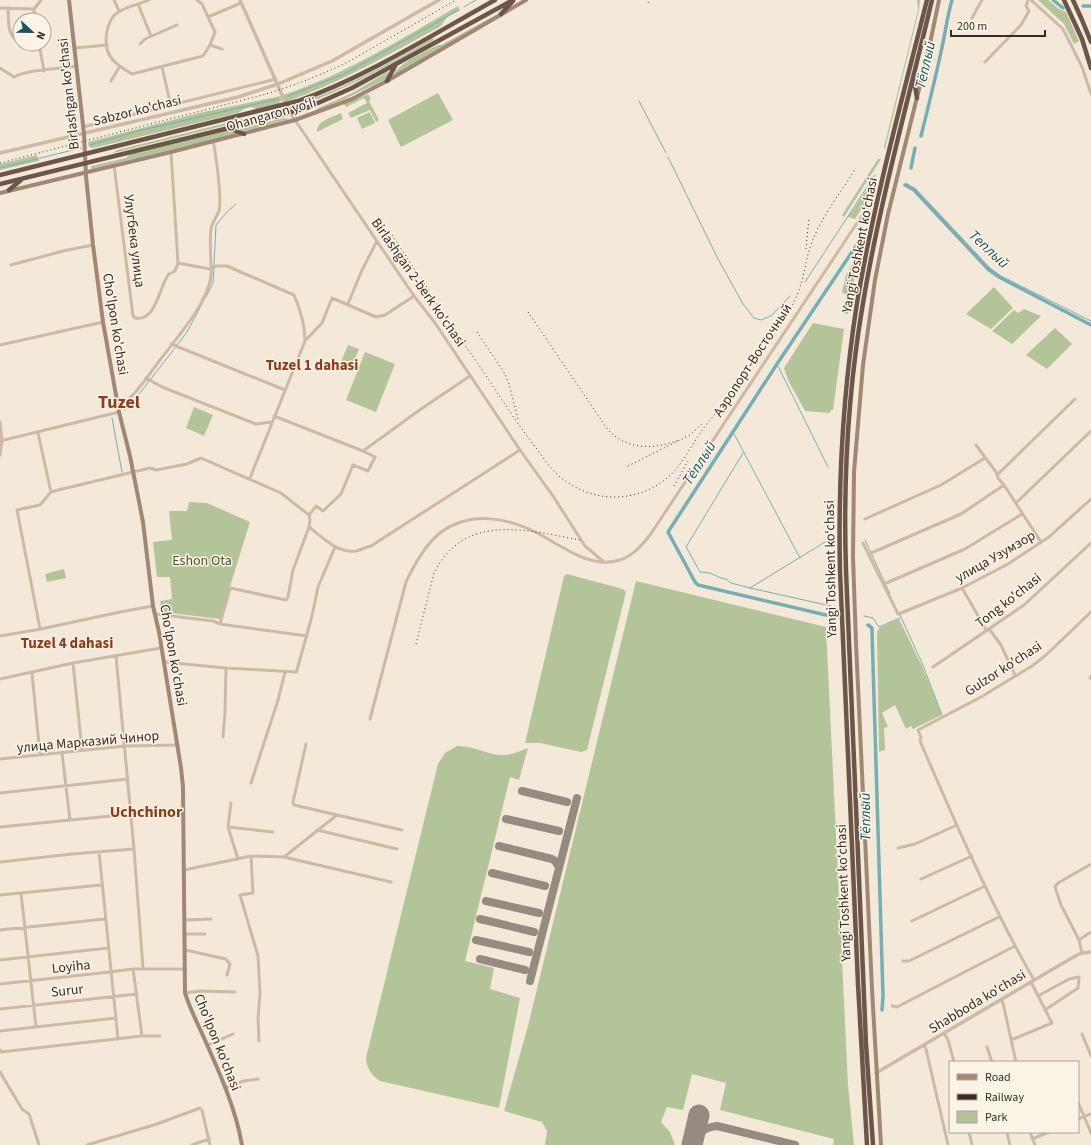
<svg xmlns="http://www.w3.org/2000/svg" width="1091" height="1145" viewBox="0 0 1091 1145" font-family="'Source Sans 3',sans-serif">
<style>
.green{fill:#b3c598}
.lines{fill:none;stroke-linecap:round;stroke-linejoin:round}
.stream{stroke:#75afb4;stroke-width:1}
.canal{stroke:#75afb4;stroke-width:3.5}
.taxiway{stroke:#968b80;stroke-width:8}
.runway{stroke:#968b80;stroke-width:21}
.minor{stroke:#ceb9a4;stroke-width:3}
.tertiary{stroke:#ceb9a4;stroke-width:3.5}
.secondary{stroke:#a18775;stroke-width:4}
.trunk{stroke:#6b5649;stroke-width:4.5}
.rail{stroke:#382d26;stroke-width:1;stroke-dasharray:1 3;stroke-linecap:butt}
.labels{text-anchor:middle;stroke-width:3;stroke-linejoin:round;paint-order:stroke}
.street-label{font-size:14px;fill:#382d26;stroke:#fbf3e6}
.park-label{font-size:14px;fill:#445927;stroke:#fbf3e6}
.water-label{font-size:15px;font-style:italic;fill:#17565e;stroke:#fbf3e6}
.neighbourhood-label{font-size:15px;font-weight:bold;fill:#903a17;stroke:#fbf3e6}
.quarter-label{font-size:16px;font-weight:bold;fill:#903a17;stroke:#fbf3e6}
.district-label{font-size:18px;font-weight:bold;fill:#903a17;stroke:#fbf3e6}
</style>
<rect width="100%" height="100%" fill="#f4e9d9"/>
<path class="green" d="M917 0H920L919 10 885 149 884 147 918 10Z
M1038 0H1048L1059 9 1066 12 1079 41 1074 44 1064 24Z
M458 6 460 10 447 17 441 26C390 54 340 83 285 102L283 95C346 74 401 39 458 6Z
M501 12 396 74H394C399 63 426 51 438 45H441Z
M433 38 434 40C385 67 337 95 284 111L97 157 113 153 117 150 283 109C336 93 385 66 433 38Z
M389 71 386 79 347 98 317 110 316 109 352 93Z
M438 93 453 120 401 147 388 120Z
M368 94 371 99 369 101 379 120 376 122 370 110 351 118 348 113 367 103 364 98 346 107 344 104Z
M281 96 282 101 279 102 280 104 257 109 251 107 244 109 238 113 217 118 93 148 89 147 88 142 199 113Z
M370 112 375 123 362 129 357 118Z
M341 113 343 119 317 132C317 120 331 118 341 113Z
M284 118 290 119 243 131 237 129Z
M230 130 237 134 91 169V166L126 158 130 154Z
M37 155 39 161 0 170V164Z
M878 159H881L844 217 842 215Z
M876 176 870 196 855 219 848 217Z
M859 253 848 314 842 313 846 295 842 292 846 275Z
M994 287 1013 308 991 329 966 314Z
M1024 309 1041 316 1012 344 992 331 1014 310 1018 313Z
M813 323 844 329 833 410H831L830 413 805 411 788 380 784 368Z
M1055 328 1072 344 1047 369 1026 355Z
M348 345 359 349 351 368 340 364Z
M365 352 395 364 376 412 346 400Z
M194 407 213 415 204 436 186 428Z
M189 502 207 503 250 522 220 619 162 612 160 601 172 599 170 577H157L153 542 172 540 169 511H187Z
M64 569 66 578 47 582 45 574Z
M567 574 623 589 626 592 587 750 581 752 540 743H525L564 576Z
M636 581 826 627 848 1085 854 1145H833L834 1139 720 1110 726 1083 692 1074 683 1110 667 1107 661 1122 670 1132 675 1145H545L547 1131 542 1122 504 1111 528 1026Z
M899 619 921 664 942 715 913 729 911 726 906 729 895 705 882 713 888 727 884 728 885 750 879 752 877 632 879 628Z
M457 746C474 745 489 756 504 755 512 755 520 751 528 748L519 780 510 777 465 961 494 968 490 989 520 998 499 1108 380 1081C372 1076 366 1067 366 1058L438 764 445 753Z"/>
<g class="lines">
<path class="stream" d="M464 7 476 0
M288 96 344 74 459 10
M639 101 666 153
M90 145 138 131 278 99
M668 157 718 259 743 304 754 318 761 320 771 316 790 296
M0 168 81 148
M906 183 916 189 990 268 1001 276 1091 321
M214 265 216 225 227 212 236 204
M805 282 875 175
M206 297 213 283 214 268
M177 345 187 332 202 304
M777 364 828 467
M124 410 128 408 175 348
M112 418 122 472
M733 432 800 558
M743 453 686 547 699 570 700 572 710 573 721 578 726 579 731 583 750 588 831 606
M865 540 890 594
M750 588 830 539
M900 615 922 663 942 715
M864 616 873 618 879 627 900 618"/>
<path class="canal" d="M1053 0 1063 8
M1083 6H1091
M921 136C928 108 935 80 941 52 945 35 947 17 952 0
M911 168 915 148
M905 185 914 190 988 269 999 277 1091 325
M826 615 698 585 695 582 668 532 777 364 856 246
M868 625 872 628V631L883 996 882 1010"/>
<path class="taxiway" d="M522 791 567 802
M506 819 559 831
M499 846 552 859 555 861 559 867
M492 873 545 886
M486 901 539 913
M480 919 534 932
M476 940 529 952
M480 959 525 970
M530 981 577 798
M692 1145C697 1134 704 1127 717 1126L795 1145"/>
<path class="runway" d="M692 1145 699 1115"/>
<path class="minor" d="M114 0 119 11
M149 0C140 4 129 6 120 11 105 19 102 46 112 59 117 65 125 70 132 74L203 56 210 45 215 32 202 4 197 0
M1031 0 1063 29 1082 67 1091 94
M138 4 151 36
M0 8 34 9
M8 8C9 19 6 37 20 41
M208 17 241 3
M972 18 982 0
M35 20 34 9 41 0
M39 44 44 71
M140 44 145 39 177 25
M210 45 222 49
M75 48 107 45
M985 62 1021 25 1029 11 1026 6 1028 0
M162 67 171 106
M0 68 14 77C30 69 58 69 77 66
M111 81 120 66
M295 120 414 296 435 323 520 450 553 496 585 546 604 562
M83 127 276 79
M114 165 133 316 135 318C157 322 160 283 169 274 171 273 173 272 175 271L178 263 171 152
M178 263 210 269 216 266H227L294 295C301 311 305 324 305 341L250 478
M11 265 63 251 93 245
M348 304 362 270 377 241
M305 341 322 323 332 298 376 317 385 315 414 296
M171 344 285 390
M0 345 103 322
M146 378 162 387 256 424 272 422
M118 407C132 400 148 376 157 364 173 342 208 304 211 276 212 262 208 238 212 225 214 220 217 216 219 211 222 199 216 154 213 141
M274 416 363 451 421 409 470 376
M0 422 2 441 0 455
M38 433 51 492
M0 441 119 412
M976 445 996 472 998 478 1004 485 1041 542
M997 475 1075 399
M1016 503 1091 431
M309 515 316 506 323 511 341 494 353 465 368 471 375 457 363 451
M865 519 941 485 985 458
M863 543 898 614 901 613 962 588 1008 564 1049 537 1091 499
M869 554 961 514 1004 485
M884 584 965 549 1022 514
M962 588 987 631
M155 614 213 621 220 624 307 636
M220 624 230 588 286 600 288 597 293 570 309 527
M40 629 17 510 40 505 51 492 58 490 150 468 156 470 187 464 201 458 281 493 309 515 310 520 309 527C322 537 338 554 356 551 361 550 366 547 371 546L520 450
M990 630 1001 645 1015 675
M0 636 41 629 120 612 153 606
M116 656 134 849 143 968
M164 662 226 668 296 672 297 670 312 616 318 587 335 547
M73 663 82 750
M933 667 1024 605 1091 543
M32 673 40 755
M1090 678 1091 676
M0 679 73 663 161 648
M370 719 406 582C414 565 426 544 441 532 472 510 510 518 541 535 565 548 591 569 620 560 633 556 642 545 650 535L867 208 872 203H877
M223 737 225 712 226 668
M306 744 293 802 294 805 402 830
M62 753 70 820
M0 759 125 746 178 745
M251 783 278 700 285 672
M0 793 128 779
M231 803 228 827 238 859
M0 827 131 814
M228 827 273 832
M317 830 397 849
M898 848 915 844 957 825
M99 852 118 1039
M251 856 253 893 240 895 258 956 260 994 258 1018 259 1041
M284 857 391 882
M0 862 72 854 134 849
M184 870 251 856 284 857 337 815
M921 879 972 856
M21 893 36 1027
M0 895 101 885
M185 920 211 919
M912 921 985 886
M0 930 105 919
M185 934H205
M1079 940 1061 905 1055 887 1058 883 1091 864
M185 950 226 959 230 964 227 975
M1082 953 1079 940 1091 932
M0 960 108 948
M903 961H909L999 917
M133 969 142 1036
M1034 980C990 903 955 822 920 741L921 737 918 730 981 697 1032 666 1046 655 1091 612
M0 984 110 972 133 969H186
M185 993 200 991 235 992
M1038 996 1069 979 1079 977 1078 988 1045 1010
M1001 999 1003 1003 1016 1062
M892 1006 897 1007 1015 946
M0 1009 137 994
M0 1031 116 1018
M944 1033 948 1040 954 1062
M1082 1034 1091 1056
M1011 1040 1052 1023 1031 982
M208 1045 233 1034
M924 1045 926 1049 948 1145
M987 1047 992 1062
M0 1050 1 1052 142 1036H160
M0 1072 22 1109 29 1114 39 1145
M225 1088 244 1081 258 1079
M1078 1102 1091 1133
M202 1110 210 1145
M1078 1119 1091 1114
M969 1132 972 1145
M1007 1132 1010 1145
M1030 1132 1035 1145
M1032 1139 1049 1132
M87 1145 157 1124 200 1108
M192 1145 209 1139"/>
<path class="tertiary" d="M240 0 290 113 295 120
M0 153 238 97 278 84 332 61 439 0
M876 1073 1077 955 1082 953 1091 952"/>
<path class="secondary" d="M69 0 84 134 86 176 93 245 103 322 119 412 130 456 143 522 153 606 159 632 181 768 183 787 185 993C191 1012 200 1028 208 1047 222 1078 236 1111 242 1145
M0 193 171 152 295 120 352 99 387 81 526 0
M881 1145 872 989 856 643 853 557 854 472 863 365 875 280 888 214 928 53 939 0"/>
<path class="trunk" d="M1064 0 1082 39 1091 68
M1073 0 1082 20 1091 42
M501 14 513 1
M914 80 917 98
M387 81 395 66
M228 128 244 134
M0 175 298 101C366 77 432 35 495 0
M0 184 278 116 309 107 352 88 513 0
M9 190 21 180
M867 1145 858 984 840 571C838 481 843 392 857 303 874 201 902 100 927 0
M873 1145 866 1044 846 571C843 481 848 391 863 303 880 201 908 101 932 0"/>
<path class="rail" d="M648 3 650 0
M0 163 259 96C290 87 319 76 348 62L456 0
M392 235 419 276
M806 249 809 217
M424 283C429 290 433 299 438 306 452 329 468 349 483 371 499 395 513 418 531 441 541 454 550 470 564 480 595 503 637 503 667 478 683 465 691 445 703 429 715 413 729 398 742 383
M528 312 608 430C629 451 654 449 679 440
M786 315C792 306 797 297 800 287 805 272 806 257 812 242 822 216 841 192 856 168
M477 332 505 374 509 384 518 419
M736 385 759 356
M628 466 690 435 703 423
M674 486 688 461
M416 644 434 573C465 512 526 530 580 540"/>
</g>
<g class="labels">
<g class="street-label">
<text transform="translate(68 94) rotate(-96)" y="5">Birlashgan ko'chasi</text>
<text transform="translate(137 110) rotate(-14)" y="5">Sabzor ko'chasi</text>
<text transform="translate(271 114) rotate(-16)" y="5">Ohangaron yoʻli</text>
<text transform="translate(135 241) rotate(83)" y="5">Улугбека улица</text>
<text transform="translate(859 245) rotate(-79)" y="5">Yangi Toshkent ko‘chasi</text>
<text transform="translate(419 282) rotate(55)" y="5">Birlashgan 2-berk ko'chasi</text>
<text transform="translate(116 324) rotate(81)" y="5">Cho'lpon ko'chasi</text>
<text transform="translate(752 360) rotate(-57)" y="5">Аэропорт-Восточный</text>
<text transform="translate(995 556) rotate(-30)" y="5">улица Узумзор</text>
<text transform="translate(830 569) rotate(-91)" y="5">Yangi Toshkent ko‘chasi</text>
<text transform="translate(1008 600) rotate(-38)" y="5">Tong ko'chasi</text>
<text transform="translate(174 655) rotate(80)" y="5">Cho'lpon ko'chasi</text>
<text transform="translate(1003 668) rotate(-33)" y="5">Gulzor ko'chasi</text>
<text transform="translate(88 741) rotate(-5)" y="5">улица Марказий Чинор</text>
<text transform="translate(843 893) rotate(-92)" y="5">Yangi Toshkent ko‘chasi</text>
<text transform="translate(71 966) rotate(-6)" y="5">Loyiha</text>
<text transform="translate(67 990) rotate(-6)" y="5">Surur</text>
<text transform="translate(977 1001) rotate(-31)" y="5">Shabboda ko'chasi</text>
<text transform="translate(218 1042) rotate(68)" y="5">Cho'lpon ko'chasi</text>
</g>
<g class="park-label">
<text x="202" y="565">Eshon Ota</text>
</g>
<g class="water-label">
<text transform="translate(925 65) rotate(-77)" y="5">Тёплый</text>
<text transform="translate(989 249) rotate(43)" y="5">Теплый</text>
<text transform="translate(699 463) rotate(-57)" y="5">Тёплый</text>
<text transform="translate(865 817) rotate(-91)" y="5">Тёплый</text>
</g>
<g class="neighbourhood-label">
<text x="312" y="370">Tuzel 1 dahasi</text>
<text x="67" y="648">Tuzel 4 dahasi</text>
</g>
<g class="quarter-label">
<text x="146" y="817">Uchchinor</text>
</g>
<g class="district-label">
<text x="119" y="408">Tuzel</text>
</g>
</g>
<rect x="949" y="1061" width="130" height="72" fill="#fbf3e6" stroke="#ada499"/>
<rect x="957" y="1074" width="20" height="6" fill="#a18775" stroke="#ada499"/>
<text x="985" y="1081" font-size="12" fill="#382d26">Road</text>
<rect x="957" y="1094" width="20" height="6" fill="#382d26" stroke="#ada499"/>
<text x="985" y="1101" font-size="12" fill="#382d26">Railway</text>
<rect x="957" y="1111" width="20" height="12" fill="#b3c598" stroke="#ada499"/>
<text x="985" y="1121" font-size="12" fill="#382d26">Park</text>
<g transform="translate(32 32) rotate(112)"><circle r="19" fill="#fbf3e6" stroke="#ada499"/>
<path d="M0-3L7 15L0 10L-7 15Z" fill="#17565e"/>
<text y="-6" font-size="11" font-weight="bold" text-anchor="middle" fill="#382d26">N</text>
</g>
<path d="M951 30v6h94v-6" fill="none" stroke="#382d26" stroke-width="2"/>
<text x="957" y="30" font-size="12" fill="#382d26" stroke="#fbf3e6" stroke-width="3" paint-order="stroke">200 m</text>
</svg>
